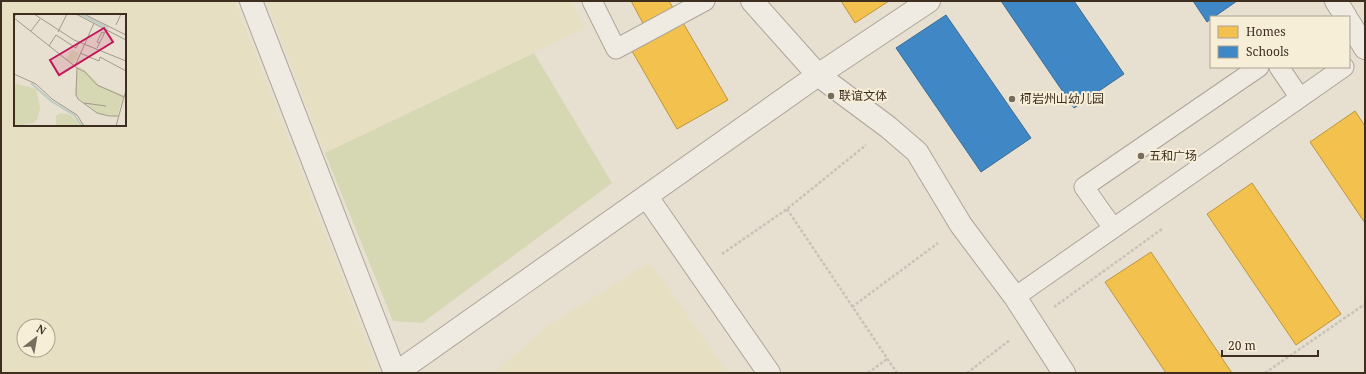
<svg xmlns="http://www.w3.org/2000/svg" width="1366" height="374" viewBox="0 0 1366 374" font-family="'Noto Serif','Noto Sans SC',serif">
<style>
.farmland{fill:#e6dfc2;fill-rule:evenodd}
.green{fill:#d6d7b3}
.homes{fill:#f2c14e;stroke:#bc9540}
.schools{fill:#3f88c5;stroke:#3e6d94}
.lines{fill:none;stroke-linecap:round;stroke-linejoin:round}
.lane-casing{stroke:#ada599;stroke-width:21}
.street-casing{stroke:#ada599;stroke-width:24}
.path{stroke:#c8c2b9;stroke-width:2.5;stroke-dasharray:3 2;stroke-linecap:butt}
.lane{stroke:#efebe3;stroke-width:19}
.street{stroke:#efebe3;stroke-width:22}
.poi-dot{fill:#786c5e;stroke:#f7eed8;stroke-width:1.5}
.labels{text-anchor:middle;stroke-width:4;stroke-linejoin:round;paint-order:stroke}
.poi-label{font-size:12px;fill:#3d2e20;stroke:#f7eed8;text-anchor:start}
.inset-river{fill:none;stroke:#bcccc2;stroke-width:2}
.inset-road{fill:none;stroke:#a3998a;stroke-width:1}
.view{fill:#c2185b;fill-opacity:0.15;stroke:#c2185b;stroke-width:2}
.inset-edge{fill:none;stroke:#3d2e20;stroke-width:2}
</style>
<rect width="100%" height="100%" fill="#e7e0d1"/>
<path class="farmland" d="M1 1H235L379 373H1ZM15 15H125V125H15ZM24 326H48V350H24Z
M266 1H571L585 28 325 153Z
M650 262 728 373H494L546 327Z"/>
<path class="green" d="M534 53 612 183 422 323 393 321 325 153Z"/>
<path class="homes" d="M631 1H669L675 11 645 27Z
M841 1H889L855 23Z
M682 21 728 100 677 129 632 51Z
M1355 111 1365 126V223L1310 142Z
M1252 183 1341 314 1296 345 1207 214Z
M1151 252 1232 373H1166L1105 282Z"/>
<path class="schools" d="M1001 1H1074L1124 74 1074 108Z
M1193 1H1237L1214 17H1211V19L1207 22Z
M946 15 1031 138 981 172 896 48Z"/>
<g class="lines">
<g class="lane-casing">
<path id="lane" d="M592 1 616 49 705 1
M1279 67 1300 98
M1113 228 1084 187 1259 67
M1015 297 1344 67"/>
</g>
<g class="street-casing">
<path id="street" d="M251 1 395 373
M752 1 818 75 888 127 917 152 961 225 1015 297 1064 373
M1336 1 1346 17
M1349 22 1365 48
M647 197 769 373
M396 373 818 75 929 1"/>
</g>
<path class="path" d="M787 209 897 373
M722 254 787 209 866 145
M852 307 938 243
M1054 307 1162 229
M868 373 887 359
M967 373 1010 340
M1265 373 1365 304"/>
<use href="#lane" class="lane"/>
<use href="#street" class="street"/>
</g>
<g class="poi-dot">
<circle cx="831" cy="96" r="4"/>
<circle cx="1012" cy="99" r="4"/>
<circle cx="1141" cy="156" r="4"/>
</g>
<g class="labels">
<g class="poi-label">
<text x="839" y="100">联谊文体</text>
<text x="1020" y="103">柯岩州山幼儿园</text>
<text x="1149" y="160">五和广场</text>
</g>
</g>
<g transform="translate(14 14)">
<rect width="112" height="112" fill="#e7e0d1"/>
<path d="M58 36 65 39 59 50 52 45ZM63 52 71 56 85 71 110 81 103 103 83 99 61 81ZM0 69 22 75 26 93 24 104 20 109 0 112ZM47 99 57 101 67 112H42V102Z" fill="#d6d7b3"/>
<path class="inset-river" d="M66 0 94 14M17 69 37 87 60 101 68 112"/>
<path class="inset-road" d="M2 0 0 4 63 54M20 0 60 26 112 47M62 0 112 26M70 0 112 21M102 11 107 0M17 17 26 5M44 18 53 0M86 29 83 28 88 18 90 19M35 32 42 21 62 34 65 28M83 34 92 16M66 39 85 47 86 43 112 57M61 52 80 9M0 60 22 70 38 85 63 101 70 112M70 89 92 92M105 102H95L83 99 64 85 62 81 63 54 71 58 83 71 110 83M102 112 112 76"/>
<path class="view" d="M90 14 99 28 45 61 36 46Z"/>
<rect width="112" height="112" class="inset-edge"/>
</g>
<rect width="1366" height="374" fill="none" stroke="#3d2e20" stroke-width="4"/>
<rect x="1210" y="16" width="140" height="52" fill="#f7eed8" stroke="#ada18e"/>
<rect x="1218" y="26" width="20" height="12" fill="#f2c14e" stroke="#ada18e"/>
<text x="1246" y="36" font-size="12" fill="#3d2e20">Homes</text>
<rect x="1218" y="46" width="20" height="12" fill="#3f88c5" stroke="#ada18e"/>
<text x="1246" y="56" font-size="12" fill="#3d2e20">Schools</text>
<g transform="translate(36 338) rotate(31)"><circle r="19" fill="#f7eed8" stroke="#ada18e"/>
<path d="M0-3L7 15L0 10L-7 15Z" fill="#786c5e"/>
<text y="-6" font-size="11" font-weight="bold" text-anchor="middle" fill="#3d2e20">N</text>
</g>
<path d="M1222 350v6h96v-6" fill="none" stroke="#3d2e20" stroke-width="2"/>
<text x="1228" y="350" font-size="12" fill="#3d2e20" stroke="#f7eed8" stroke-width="3" paint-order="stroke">20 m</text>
</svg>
